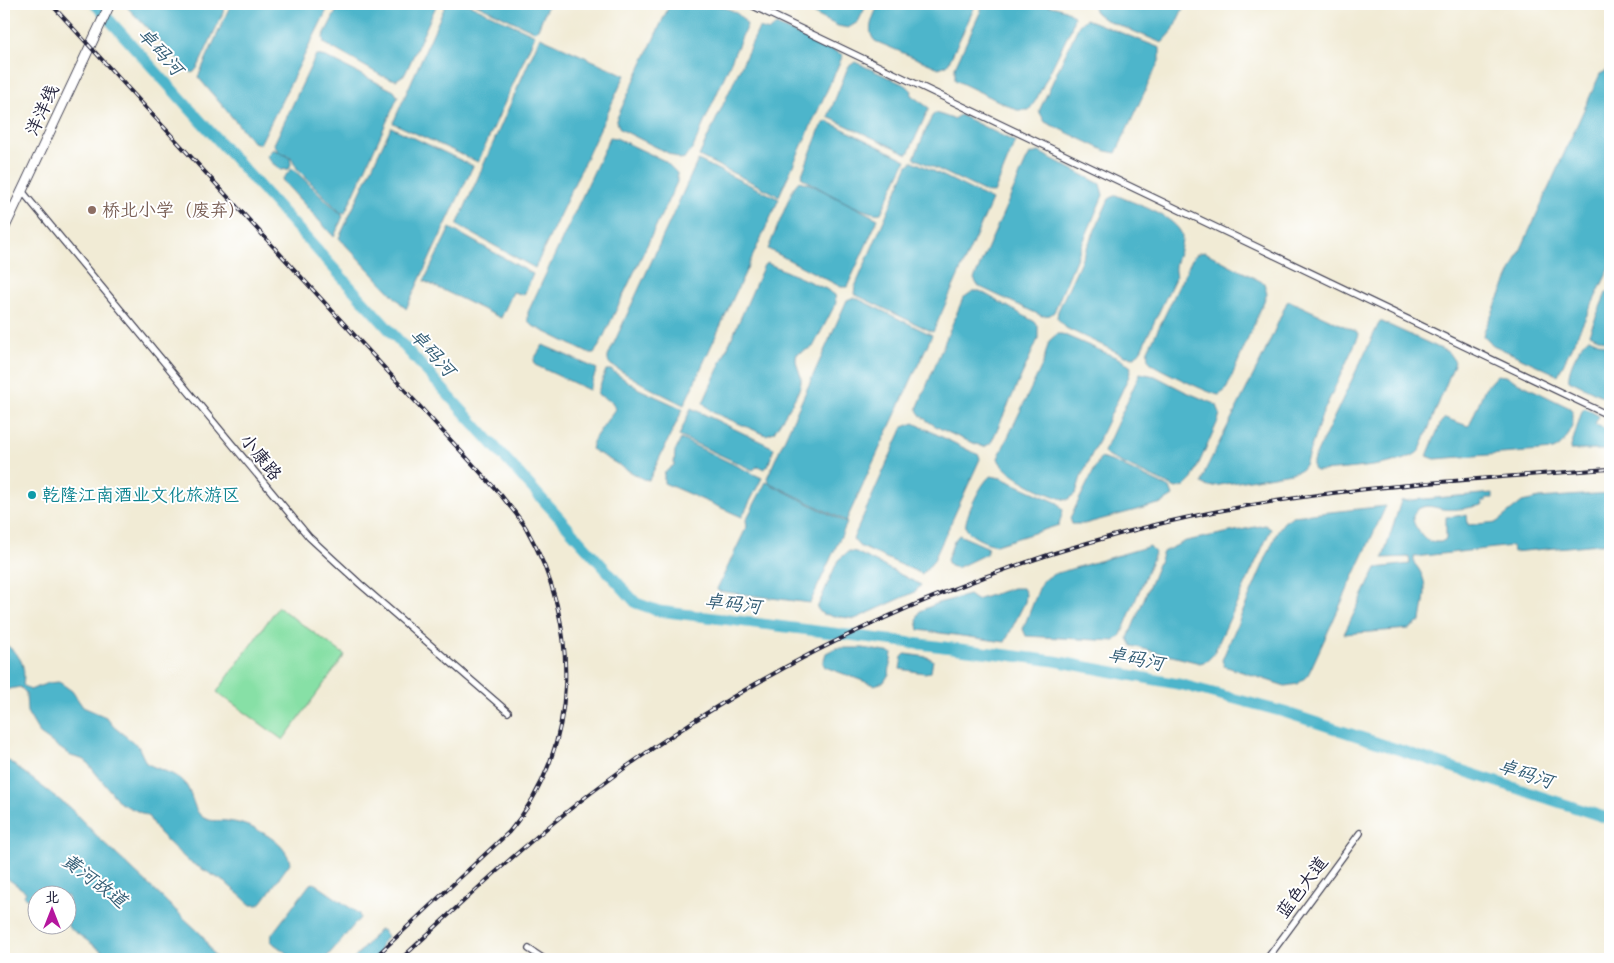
<svg xmlns="http://www.w3.org/2000/svg" width="1614" height="963" viewBox="0 0 1614 963" font-family="Sriracha,'LXGW WenKai TC',sans-serif">
<style>
.green{fill:#87e0a6;stroke:#548170}
.water{fill:#4db5cb;stroke:#386c83}
.lines{fill:none;stroke-linecap:round;stroke-linejoin:round}
.river{stroke:#4db5cb;stroke-width:11}
.minor-casing{stroke:#414052;stroke-width:8}
.secondary-casing{stroke:#414052;stroke-width:11}
.minor{stroke:#fff;stroke-width:5.5}
.secondary{stroke:#fff;stroke-width:9}
.rail-casing{stroke:#22223b;stroke-width:4}
.rail{stroke:#fff;stroke-width:2;stroke-dasharray:5.5;stroke-linecap:butt}
.education-dot{fill:#8d6e63;stroke:#fff;stroke-width:2}
.culture-dot{fill:#0f9aa8;stroke:#fff;stroke-width:2}
.labels{text-anchor:middle;stroke-width:4;stroke-linejoin:round;paint-order:stroke}
.street-label{font-size:18px;fill:#22223b;stroke:#fff}
.education-label{font-size:18px;fill:#785e54;stroke:#fff;text-anchor:start}
.culture-label{font-size:18px;fill:#0d838f;stroke:#fff;text-anchor:start}
.water-label{font-size:19px;font-style:italic;fill:#335d75;stroke:#fff}
</style>
<rect width="100%" height="100%" fill="#fff"/>
<filter id="ink" filterUnits="userSpaceOnUse"><feTurbulence type="fractalNoise" baseFrequency=".02" numOctaves="2"/><feDisplacementMap in="SourceGraphic" scale="10" xChannelSelector="R" yChannelSelector="G"/><feConvolveMatrix kernelMatrix="1 2 1 2 8 2 1 2 1" color-interpolation-filters="sRGB"/></filter>
<filter id="wash" filterUnits="userSpaceOnUse"><feTurbulence type="fractalNoise" baseFrequency=".0096" numOctaves="4" result="noise"/><feDisplacementMap in="SourceGraphic" scale="20" xChannelSelector="R" yChannelSelector="G"/><feGaussianBlur stdDeviation="1.12" result="paint"/><feColorMatrix in="noise" values="0 0 0 0 0 0 0 0 0 0 0 0 0 0 0 0 0 1.4 0 .05"/><feComposite in="paint" operator="in"/></filter>
<g filter="url(#wash)">
<rect width="100%" height="100%" fill="#f1ebd5"/>
<path class="green" d="M278 607 345 655 283 740 217 692Z"/>
<path class="water" d="M124 4H227L198 67 194 72 191 73Z
M231 4H330L260 144 253 142 198 77Z
M340 4H437L405 74 396 80 382 76 324 43 323 37Z
M446 4H468L535 35 478 162 393 123Z
M476 4H548L538 29 534 31Z
M670 4C695 4 734 0 747 25L693 148 685 158 680 159 620 129 616 120Z
M794 4H867L858 22 848 28 838 26Z
M879 4H976L950 60 947 65 939 68 875 41C865 31 874 15 879 4Z
M984 4C1003 4 1064 0 1074 17L1071 29 1036 100 1029 110H1017L955 80V67Z
M1093 4H1185L1172 32 1162 43 1104 19 1096 13Z
M1086 19 1160 48V59L1116 153 1106 151 1045 122 1039 111 1079 25Z
M776 25 843 55 779 196 699 156 759 28 769 31Z
M540 37 625 75 535 268 457 225Z
M316 55 326 57 394 91 398 97 345 213 342 214 298 170 291 157 278 151 274 144Z
M855 62 907 86 912 91 911 95 929 108 908 154 828 117 848 67Z
M1606 71H1610V267L1558 375 1493 345 1483 336 1484 331 1600 74Z
M936 113 953 119 960 115 1015 142 994 193 986 192 914 158 932 116Z
M827 121 906 160 881 213C867 217 815 186 801 177L821 126Z
M391 127 473 166 406 309 339 238Z
M610 137 616 138 665 161 677 173V182L599 346 594 353H588L533 326 528 321V312Z
M273 149 290 158 291 164 289 169 281 170 271 162 267 155Z
M1039 152 1100 184 1103 195 1054 312 1050 315 1042 316 978 286 974 279 1027 159 1030 154Z
M698 160 779 199 684 405 650 388 611 365 608 361V356Z
M913 161 992 200 933 332 854 294 855 287 908 165Z
M292 168 343 216 334 237 282 180Z
M799 181 810 184 878 219 847 287H841L768 249 794 187Z
M1116 195C1133 203 1170 214 1180 231 1183 235 1182 241 1181 246 1179 257 1172 265 1176 276L1141 350 1135 357 1125 356 1066 328 1057 318 1058 311 1109 199Z
M450 228 533 274 524 295 513 292 501 318 424 281Z
M1205 252 1264 283 1267 294 1226 390 1219 395C1213 395 1156 368 1152 364 1147 360 1147 355 1148 350L1193 257 1199 253Z
M767 263 826 289 835 295 836 303 813 347 797 354C793 364 802 372 801 382 800 394 781 420 774 432L766 435 712 412 703 403 764 265Z
M973 291H980L1035 322 1038 326V339L991 443 984 447C970 442 919 423 917 409L963 298Z
M1610 291V343L1589 334 1606 293Z
M854 297 932 335 846 521 770 483 767 478 847 300Z
M1290 301 1357 332 1359 335 1322 415 1305 465 1301 470 1291 473 1208 487 1202 483 1206 469 1264 354 1287 302Z
M1380 321 1448 352 1455 362 1420 450C1408 466 1337 470 1316 471L1313 469V461Z
M1057 334H1062L1120 359 1131 367 1129 376 1081 477 1076 493 1067 500C1050 497 1002 474 998 458L1043 363 1049 341Z
M1589 338 1610 347V400L1569 380C1567 370 1580 344 1589 338Z
M543 345 597 369 589 390 535 365 534 359Z
M606 370H611L639 389 683 409 649 480 643 479 591 449 594 439 615 409 612 402 597 394Z
M1140 373 1155 376 1184 391 1217 405 1220 414 1218 421 1192 479 1185 486 1176 488 1107 456 1104 452Z
M1497 375 1505 376 1570 408C1579 419 1566 446 1553 450L1435 459 1427 456 1441 422 1445 418 1468 426 1470 424 1485 388Z
M691 408 774 448 768 466 764 469 758 466 753 470 679 436Z
M1585 408 1599 416 1595 424 1610 431V450H1570L1582 411Z
M914 423 970 451 979 455 980 459 933 562 922 574 859 546 853 539 903 427Z
M681 439 762 478 742 517 664 483V473L674 465 675 451Z
M1100 458 1114 462 1170 488 1173 496 1162 503 1084 524H1072L1070 518Z
M991 476 1001 478 1058 503 1063 510 1059 525 996 545C988 544 969 536 966 528 963 519 983 479 991 476Z
M766 482 847 523 810 603 718 591 717 589 747 526 746 520Z
M1493 493V498H1486V501H1482L1483 505C1471 507 1455 511 1443 509 1436 508 1428 504 1420 508 1403 516 1421 536 1430 542H1441L1446 539V517L1467 515 1468 525 1497 522 1522 502 1540 498 1610 493V543L1513 552 1512 546 1414 557V563C1431 582 1424 598 1421 621L1409 629 1344 634 1376 568 1410 564 1409 557 1383 558 1401 501Z
M1386 506 1308 675 1298 684 1285 686 1224 666 1222 660 1278 530 1284 522 1293 516Z
M1265 525 1271 529 1213 655 1207 661 1200 663 1132 646 1128 638 1163 552 1186 541Z
M959 535 987 547 988 553 957 568 950 566 947 560 954 541Z
M1150 546 1155 553 1121 635 1115 641 1026 636 1023 629 1042 581 1054 574Z
M849 551 856 552 921 585 915 592 855 619 822 614 817 608 838 560Z
M1013 588H1023L1026 594 1025 602 1005 642 919 630 917 620 920 611 938 603 969 595 976 600Z
M4 643C21 656 26 664 23 685L30 690 48 683 59 682 65 686 72 691 83 707 106 717 114 727 138 746 146 763C160 771 176 772 186 785 193 795 193 812 204 818 211 822 219 820 227 821 249 823 286 840 290 863L262 902 258 905H251L225 882 188 861 158 832 148 816 120 803 85 760 71 756 40 734 27 712 26 693 20 687 4 690Z
M836 648H863L892 653 889 674 884 682 874 685 825 667 823 663 826 653Z
M905 654 927 657 933 660 931 672 924 673 900 669 902 657Z
M9 761 70 808 102 841 202 935 216 959H113L68 927V896H38L37 899 34 897 29 899 24 896 26 892 4 876V762Z
M314 883 359 914 360 918 325 959H295L274 944 271 941 272 934 310 884Z
M379 930H383L387 937C380 944 379 950 382 959H354Z"/>
<g class="lines">
<path class="river" d="M95 4 636 603 659 611 1055 661 1183 685 1284 712 1610 819"/>
</g>
</g>
<g filter="url(#ink)">
<g class="lines">
<g class="minor-casing">
<path id="minor" d="M749 4 1610 416
M22 191 309 537 360 584 508 712
M529 949 544 959
M1267 959 1360 833"/>
</g>
<g class="secondary-casing">
<path id="secondary" d="M4 229 110 4"/>
</g>
<use href="#minor" class="minor"/>
<use href="#secondary" class="secondary"/>
<g class="rail-casing">
<path id="rail" d="M51 4 501 495C509 506 519 516 526 528 581 624 581 747 509 832L373 959
M401 959C470 895 539 830 615 775 777 656 968 569 1163 523 1309 488 1460 480 1610 469"/>
</g>
<use href="#rail" class="rail"/>
</g>
</g>
<circle class="education-dot" cx="92" cy="210" r="5"/>
<circle class="culture-dot" cx="32" cy="495" r="5"/>
<g class="labels">
<g class="street-label">
<text transform="translate(42 110) rotate(-65)" y="6">洋洋线</text>
<text transform="translate(261 457) rotate(51)" y="6">小康路</text>
<text transform="translate(1302 887) rotate(-53)" y="6">蓝色大道</text>
</g>
<g class="education-label">
<text x="102" y="216">桥北小学（废弃）</text>
</g>
<g class="culture-label">
<text x="42" y="501">乾隆江南酒业文化旅游区</text>
</g>
<g class="water-label">
<text transform="translate(161 51) rotate(48)" y="7">卓码河</text>
<text transform="translate(433 352) rotate(48)" y="7">卓码河</text>
<text transform="translate(733 603) rotate(7)" y="7">卓码河</text>
<text transform="translate(1136 658) rotate(11)" y="7">卓码河</text>
<text transform="translate(1526 773) rotate(18)" y="7">卓码河</text>
<text transform="translate(95 880) rotate(37)" y="7">黄河故道</text>
</g>
</g>
<rect width="1614" height="963" fill="none" stroke="#fff" stroke-width="20"/>
<g transform="translate(52 910)"><circle r="24" fill="#ffffff" stroke="#a7a7b1"/>
<path d="M0-4L9 19L0 12L-9 19Z" fill="#b5179e"/>
<text y="-8" font-size="14" font-weight="bold" text-anchor="middle" fill="#22223b">北</text>
</g>
</svg>
